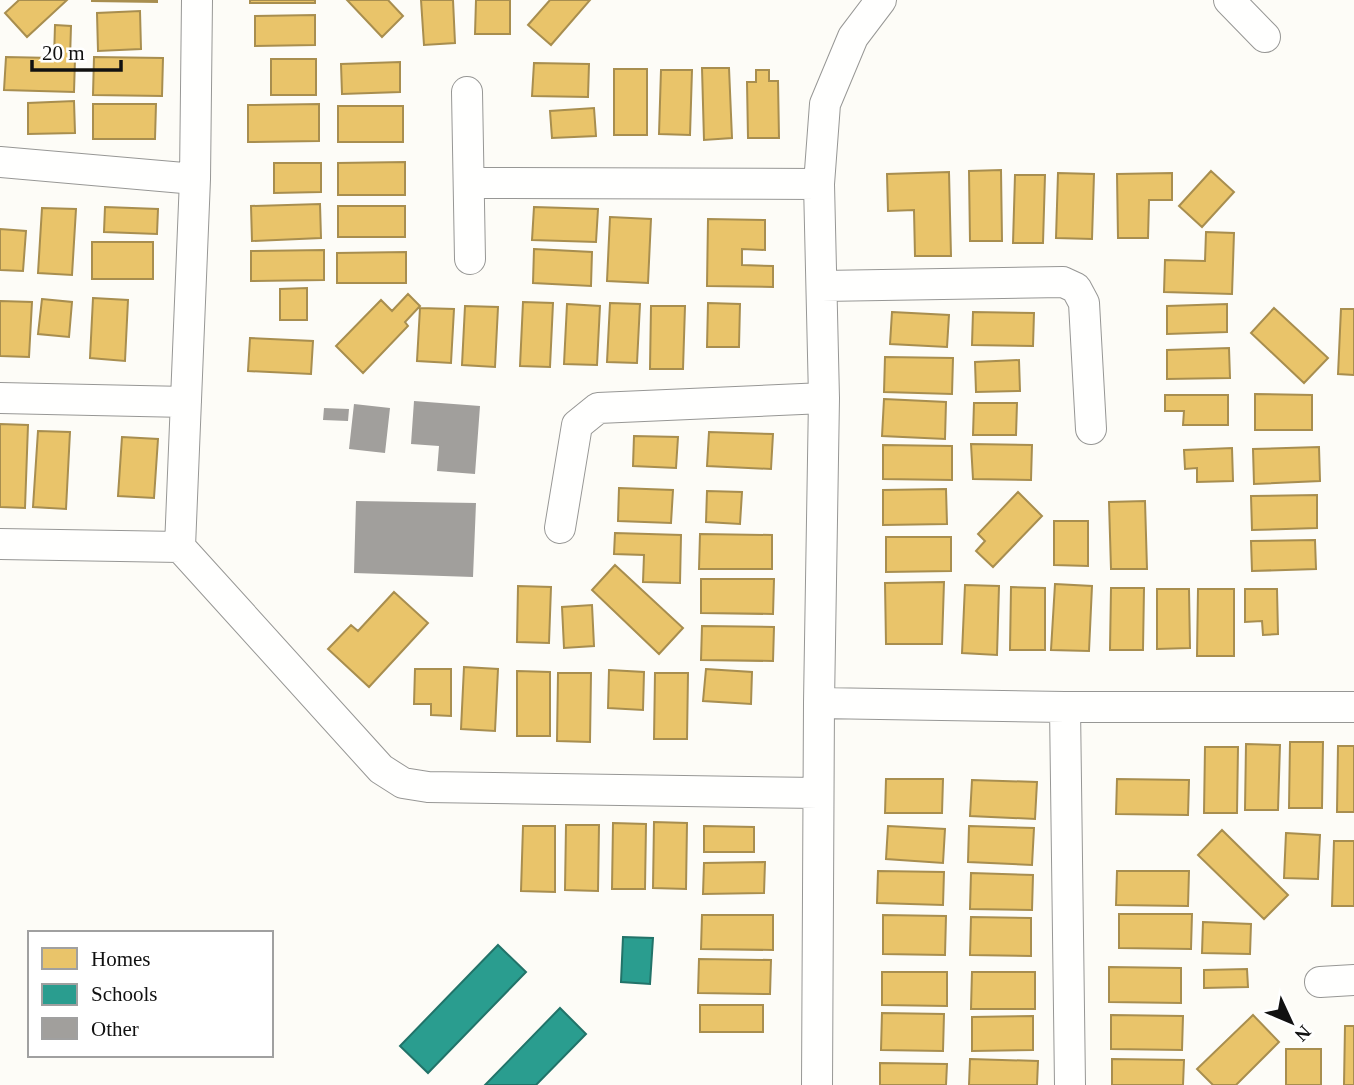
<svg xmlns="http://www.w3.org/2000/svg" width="1354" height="1085" viewBox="0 0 1354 1085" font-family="Georgia,serif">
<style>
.homes{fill:#e9c46a;stroke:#a88e4f;stroke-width:2}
.schools{fill:#2a9d8f;stroke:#227369;stroke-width:2}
.building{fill:#a19f9c}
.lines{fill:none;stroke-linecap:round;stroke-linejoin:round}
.street-casing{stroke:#979795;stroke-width:32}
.street{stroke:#fffffe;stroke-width:30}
</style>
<rect width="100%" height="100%" fill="#fdfcf7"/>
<path class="homes" d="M19 0H67L27 37 5 13Z
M92 0H157V2L92 1Z
M250 0H315V3H250Z
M347 0H388L403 16 382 37Z
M421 0H453L455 43 424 45Z
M476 0H510V34H475Z
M550 0H590L551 45 528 25Z
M140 11 141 49 98 51 97 13Z
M315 15V45L255 46V16Z
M55 25 71 26 70 59H75L74 92 4 90 6 57 54 58Z
M94 57 163 58 162 96 93 95Z
M271 59H316V95H271Z
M400 62V92L342 94 341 64Z
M534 63 589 64 588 97 532 96Z
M702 68H729L732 138 704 140Z
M614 69H647V135H614Z
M661 70H692L690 135 659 134Z
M756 70H769V81H778L779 138H748L747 82H756Z
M74 101 75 133 28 134V103Z
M93 104H156L155 139H93Z
M319 104V141L248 142V105Z
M338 106H403V142H338Z
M594 108 596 136 552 138 550 111Z
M405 162V195H338V163Z
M274 163H321V192L274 193Z
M1001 170 1002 241H970L969 171Z
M1211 171 1234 192 1202 227 1179 206Z
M949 172 951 256H915L914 210 888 211 887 174Z
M1058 173 1094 174 1092 239 1056 238Z
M1172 173V200H1149L1148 238H1118L1117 174Z
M1015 175H1045L1043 243H1013Z
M320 204 321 238 252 241 251 206Z
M338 206H405V237H338Z
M105 207 158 209 157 234 104 232Z
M534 207 598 209 596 242 532 240Z
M42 208 76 209 72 275 38 273Z
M610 217 651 219 648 283 607 281Z
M708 219 765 220V250L742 249V265L773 266V287L707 286Z
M0 229 26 231 23 271 0 270Z
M1206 232 1234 233 1232 294 1164 292 1165 260 1205 261Z
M92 242H153V279H92Z
M534 249 592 252 591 286 533 283Z
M324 250V280L251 281V251Z
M406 252V283H337V253Z
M307 288V320H280V289Z
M408 294 420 306 405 322 408 326 363 373 336 346 381 300 392 311Z
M93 298 128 300 125 361 90 358Z
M42 299 72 302 69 337 38 334Z
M0 301 32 302 29 357 0 356Z
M523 302 553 303 550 367 520 366Z
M610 303 640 304 637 363 607 362Z
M708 303 740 304 739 347H707Z
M567 304 600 306 597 365 564 364Z
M1227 304V332L1167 334V306Z
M465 306 498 307 495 367 462 365Z
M651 306H685L683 369H650Z
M420 308 454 309 451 363 417 361Z
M1274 308 1328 358 1304 383 1251 333Z
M1341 309H1354V375L1338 374Z
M892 312 949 315 947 347 890 344Z
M973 312 1034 313 1033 346 972 345Z
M250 338 313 341 311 374 248 371Z
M1229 348 1230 378 1167 379V350Z
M885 357 953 358 952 394 884 392Z
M1019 360 1020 391 976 392 975 362Z
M1255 394 1312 395V430H1255Z
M1165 395H1228V425H1183L1184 411H1165Z
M884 399 946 402 945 439 882 436Z
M974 403H1017L1016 435H973Z
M0 424 28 425 25 508 0 507Z
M38 431 70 432 66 509 33 507Z
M709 432 773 434 771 469 707 466Z
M634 436 678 437 676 468 633 466Z
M122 437 158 439 154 498 118 496Z
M971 444 1032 445 1031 480 973 479Z
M883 445 952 446V480L883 479Z
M1319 447 1320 481 1254 484 1253 449Z
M1232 448 1233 481 1197 482V468L1185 469 1184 450Z
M619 488 673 490 671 523 618 521Z
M946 489 947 524 883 525V490Z
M707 491 742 492 740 524 706 522Z
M1018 492 1042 516 993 567 976 551 985 541 978 534Z
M1317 495V528L1252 530 1251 496Z
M1145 501 1147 569H1111L1109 502Z
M1054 521H1088V566L1054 565Z
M615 533 681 535 680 583 643 582 644 555 614 554Z
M700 534 772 535V569H699Z
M886 537H951V571L886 572Z
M1315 540 1316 569 1252 571 1251 541Z
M615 565 683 628 659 654 592 590Z
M701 579H774L773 614 701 613Z
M944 582 942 644H886L885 583Z
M1055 584 1092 586 1089 651 1051 650Z
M965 585 999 586 997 655 962 653Z
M518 586 551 587 549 643 517 642Z
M1011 587 1045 588V650H1010Z
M1111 588H1144L1143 650H1110Z
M1157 589H1189L1190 648 1157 649Z
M1198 589H1234V656H1197Z
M1245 589H1277L1278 634 1263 635 1262 621 1245 622Z
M394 592 428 623 369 687 328 649 351 625 358 631Z
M592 605 594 646 564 648 562 607Z
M702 626 774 627 773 661 701 660Z
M464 667 498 669 495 731 461 729Z
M415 669H451V716L431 715V704H414Z
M706 669 752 672 751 704 703 701Z
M609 670 644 672 643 710 608 708Z
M517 671 550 672V736H517Z
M558 673H591L590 742 557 741Z
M655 673H688L687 739H654Z
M1290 742H1323L1322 808H1289Z
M1246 744 1280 745 1278 810H1245Z
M1338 746H1354V812H1337Z
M1205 747H1238L1237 813H1204Z
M886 779H943L942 813H885Z
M1117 779 1189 780 1188 815 1116 814Z
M972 780 1037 782 1035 819 970 816Z
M654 822 687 823 686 889 653 888Z
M613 823 646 824 645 889H612Z
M566 825H599L598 891 565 890Z
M523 826H555V892L521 891Z
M704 826 754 827V852H704Z
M888 826 945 829 943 863 886 859Z
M969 826 1034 828 1032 865 968 862Z
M1222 830 1288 895 1264 919 1198 855Z
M1286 833 1320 835 1318 879 1284 878Z
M1334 841H1354V906H1332Z
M765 862 764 893 703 894 704 863Z
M878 871 944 872 943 905 877 903Z
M1117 871H1189L1188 906 1116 905Z
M971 873 1033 875 1032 910 970 909Z
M1119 914H1192L1191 949 1119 948Z
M702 915H773V950L701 949Z
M883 915 946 916 945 955 883 954Z
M971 917 1031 918V956L970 955Z
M1203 922 1251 924 1250 954 1202 953Z
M699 959 771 960 770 994 698 993Z
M1109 967 1181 968V1003L1109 1002Z
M1247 969 1248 987 1204 988V970Z
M882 972H947V1006L882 1005Z
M972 972H1035V1009H971Z
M700 1005H763V1032H700Z
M882 1013 944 1014 943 1051 881 1050Z
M1111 1015 1183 1016 1182 1050 1111 1049Z
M1253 1015 1279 1042 1236 1085H1213L1197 1069Z
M1033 1016V1050L972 1051V1017Z
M1345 1026H1354V1085H1344Z
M1286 1049H1321V1085H1286Z
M970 1059 1038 1061 1037 1085H969Z
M1112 1059 1184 1060 1183 1085H1112Z
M880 1063 947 1064 946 1085H880Z"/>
<path class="schools" d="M623 937 653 938 650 984 621 982Z
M498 945 526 972 428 1073 400 1046Z
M560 1008 586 1034 536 1085H485Z"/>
<path class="building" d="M414 401 480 406 475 474 437 471 439 446 411 444Z
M354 404 390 408 385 453 349 449Z
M324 408 349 409 348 421 323 420Z
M356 501 476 503 473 577 354 573Z"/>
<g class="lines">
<g class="street-casing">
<path id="street" d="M1229 0 1265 37
M467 92 470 259
M0 162 195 179
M469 183 819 184
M822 286 1063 282 1076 288 1084 303 1091 429
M0 398 186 402
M560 528 577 425 598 408 824 398
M0 544 180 547 195 179 197 0
M180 547 381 769 403 783 428 787 818 793
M819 703 1065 707H1354
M1065 707 1070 1085
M1320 982 1354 980
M817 1085 819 703 824 398 819 184 825 104 853 37 881 0"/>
</g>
<use href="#street" class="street"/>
</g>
<rect x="28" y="931" width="245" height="126" fill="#ffffff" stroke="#a0a0a0" stroke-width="2"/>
<rect x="42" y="948" width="35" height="21" fill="#e9c46a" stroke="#a0a0a0" stroke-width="2"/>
<text x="91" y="966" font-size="21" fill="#111111">Homes</text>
<rect x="42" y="984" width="35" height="21" fill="#2a9d8f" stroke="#a0a0a0" stroke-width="2"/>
<text x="91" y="1001" font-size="21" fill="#111111">Schools</text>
<rect x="42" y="1018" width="35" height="21" fill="#a19f9c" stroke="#a0a0a0" stroke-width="2"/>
<text x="91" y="1036" font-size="21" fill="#111111">Other</text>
<g transform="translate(1291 1022) rotate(134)" stroke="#ffffff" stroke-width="5" paint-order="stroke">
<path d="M0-5L12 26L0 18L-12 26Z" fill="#111111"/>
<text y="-10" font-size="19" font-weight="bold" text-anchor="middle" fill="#111111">N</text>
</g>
<path d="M32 60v10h89v-10" fill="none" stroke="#111111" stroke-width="3.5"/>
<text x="42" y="60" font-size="21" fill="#111111" stroke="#ffffff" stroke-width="5" paint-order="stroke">20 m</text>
</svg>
